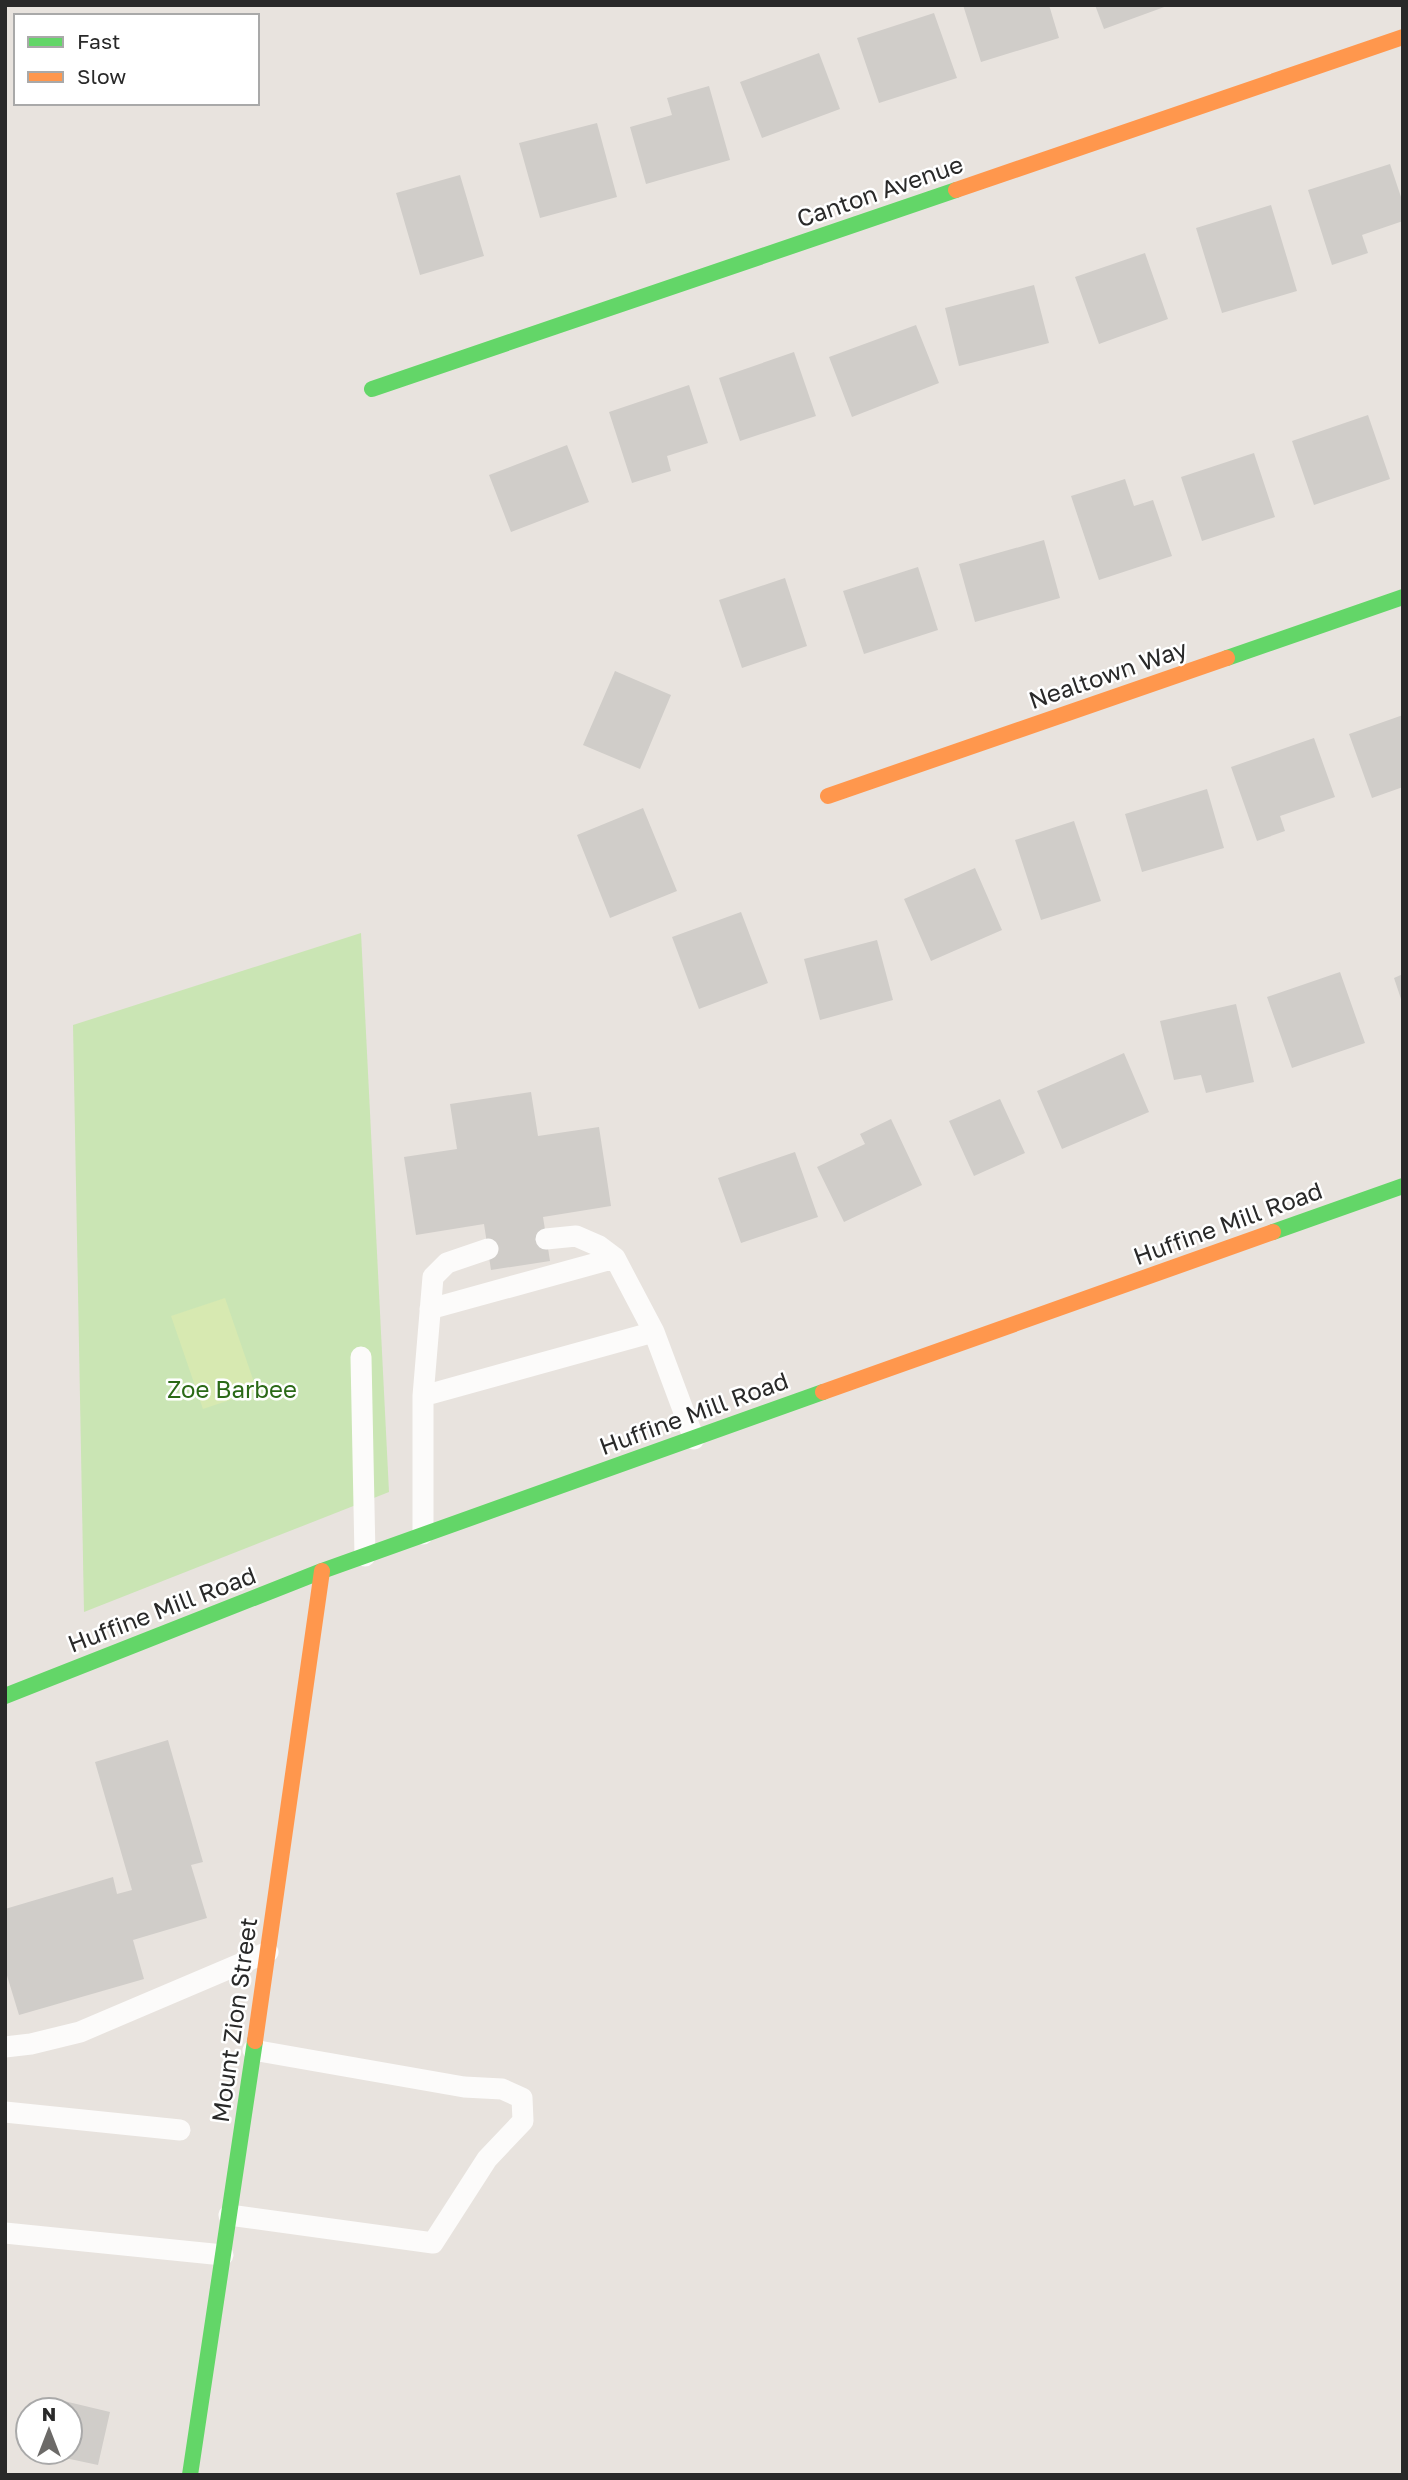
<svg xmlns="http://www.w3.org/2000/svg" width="1408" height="2480" viewBox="0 0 1408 2480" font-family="'Golos Text',sans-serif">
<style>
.green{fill:#cae5b4}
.pitch{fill:#d7e9b1}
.building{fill:#d0cdc9}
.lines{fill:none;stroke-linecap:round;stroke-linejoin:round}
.lane{stroke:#fcfbfa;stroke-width:21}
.fast{stroke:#63d668;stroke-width:16}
.slow{stroke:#ff974d;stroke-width:16}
.labels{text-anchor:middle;stroke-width:5;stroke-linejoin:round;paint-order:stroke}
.street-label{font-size:24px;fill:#292929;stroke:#fff}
.park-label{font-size:24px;fill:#2a6916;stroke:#fff}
</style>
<rect width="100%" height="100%" fill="#e8e3de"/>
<path class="green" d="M361 933 389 1492 84 1612 73 1025Z"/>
<path class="pitch" d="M225 1298 257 1391 203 1409 171 1316Z"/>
<path class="building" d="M963 5H1049L1059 38 981 62Z
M1095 5H1167V6L1104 29Z
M934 13 957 78 879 103 857 38Z
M819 53 840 109 762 138 740 82Z
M709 86 730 160 646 184 630 127 672 115 667 98Z
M597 123 617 197 540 218 519 143Z
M1390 164 1403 203V221L1362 235 1368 253 1332 265 1308 190Z
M460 175 484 256 420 275 396 193Z
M1271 205 1297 291 1222 313 1196 228Z
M1145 253 1168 319 1099 344 1075 277Z
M1034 285 1049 343 959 366 945 308Z
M916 325 939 383 852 417 829 357Z
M794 352 816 416 740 441 719 378Z
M689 385 708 443 667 456 671 471 632 483 609 412Z
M1368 415 1390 479 1314 505 1292 441Z
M567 445 589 502 511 532 489 475Z
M1254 453 1275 517 1202 541 1181 477Z
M1125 479 1134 506 1153 500 1172 556 1099 580 1071 496Z
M1044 540 1060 598 975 622 959 564Z
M918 567 938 630 864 654 843 591Z
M785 578 807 646 742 668 719 600Z
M615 671 671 695 640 769 583 745Z
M1403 715V787L1372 798 1349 734Z
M1314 738 1335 797 1280 816 1285 831 1257 841 1231 767Z
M1207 789 1224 848 1142 872 1125 814Z
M643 808 677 891 610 918 577 835Z
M1074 821 1101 901 1041 920 1015 840Z
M975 868 1002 930 931 961 904 899Z
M741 912 768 983 699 1009 672 937Z
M877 940 893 1000 820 1020 804 959Z
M1340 972 1365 1043 1292 1068 1267 997Z
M1403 974V1002H1402L1394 978Z
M1236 1004 1254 1082 1206 1093 1201 1075 1174 1080 1160 1021Z
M1124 1053 1149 1112 1062 1149 1037 1091Z
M531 1092 538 1136 599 1127 611 1206 543 1217 550 1261 491 1270 484 1224 416 1235 404 1157 457 1149 450 1104Z
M1000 1099 1025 1153 974 1176 949 1121Z
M891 1119 922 1185 844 1222 817 1167 865 1144 860 1134Z
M795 1152 818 1217 741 1243 718 1178Z
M168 1740 203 1862 191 1865 207 1918 133 1940 144 1979 19 2015 5 1969V1909L113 1877 117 1894 132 1890 95 1762Z
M64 2401 110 2412 98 2465 51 2455 52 2452H70V2410H62Z"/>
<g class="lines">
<path class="lane" d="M546 1239 576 1236 599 1246 615 1258 654 1332
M430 1309 615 1258
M361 1357 365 1556
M423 1396 433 1277 447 1263 488 1249
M423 1534V1396L654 1332 694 1439
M5 2047 31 2044 80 2032 268 1952
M5 2112 180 2130
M229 2215 433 2243 487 2159 523 2121 522 2098 502 2089 464 2087 253 2050
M5 2233 223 2255"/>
<path class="fast" d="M372 389 956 190
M1227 658 1403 597
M1273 1232 1403 1186
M5 1696 322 1571 823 1392
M190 2475 255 2041"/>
<path class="slow" d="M956 190 1403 37
M828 796 1227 658
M823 1392 1273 1232
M255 2041 322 1571"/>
</g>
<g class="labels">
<g class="street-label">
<text transform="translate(880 192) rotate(-19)" y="8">Canton Avenue</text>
<text transform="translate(1108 675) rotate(-19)" y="8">Nealtown Way</text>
<text transform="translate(1228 1224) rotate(-20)" y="8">Huffine Mill Road</text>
<text transform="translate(694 1414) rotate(-20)" y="8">Huffine Mill Road</text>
<text transform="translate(162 1610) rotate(-21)" y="8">Huffine Mill Road</text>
<text transform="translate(235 2020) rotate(-82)" y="8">Mount Zion Street</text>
</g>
<g class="park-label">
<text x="232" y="1398">Zoe Barbee</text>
</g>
</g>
<rect width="1408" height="2480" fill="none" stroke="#292929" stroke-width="14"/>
<rect x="14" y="14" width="245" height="91" fill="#ffffff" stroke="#a9a9a9" stroke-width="2"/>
<rect x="28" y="37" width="35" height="10" fill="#63d668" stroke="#a9a9a9" stroke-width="2"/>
<text x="77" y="49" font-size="21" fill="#292929">Fast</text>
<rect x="28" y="72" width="35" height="10" fill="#ff974d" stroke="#a9a9a9" stroke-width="2"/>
<text x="77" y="84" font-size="21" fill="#292929">Slow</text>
<g transform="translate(49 2431)"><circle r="33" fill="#ffffff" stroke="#a9a9a9" stroke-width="2"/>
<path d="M0-5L12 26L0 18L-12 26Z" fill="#6c6a68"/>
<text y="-10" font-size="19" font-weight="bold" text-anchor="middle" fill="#292929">N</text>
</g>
</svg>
